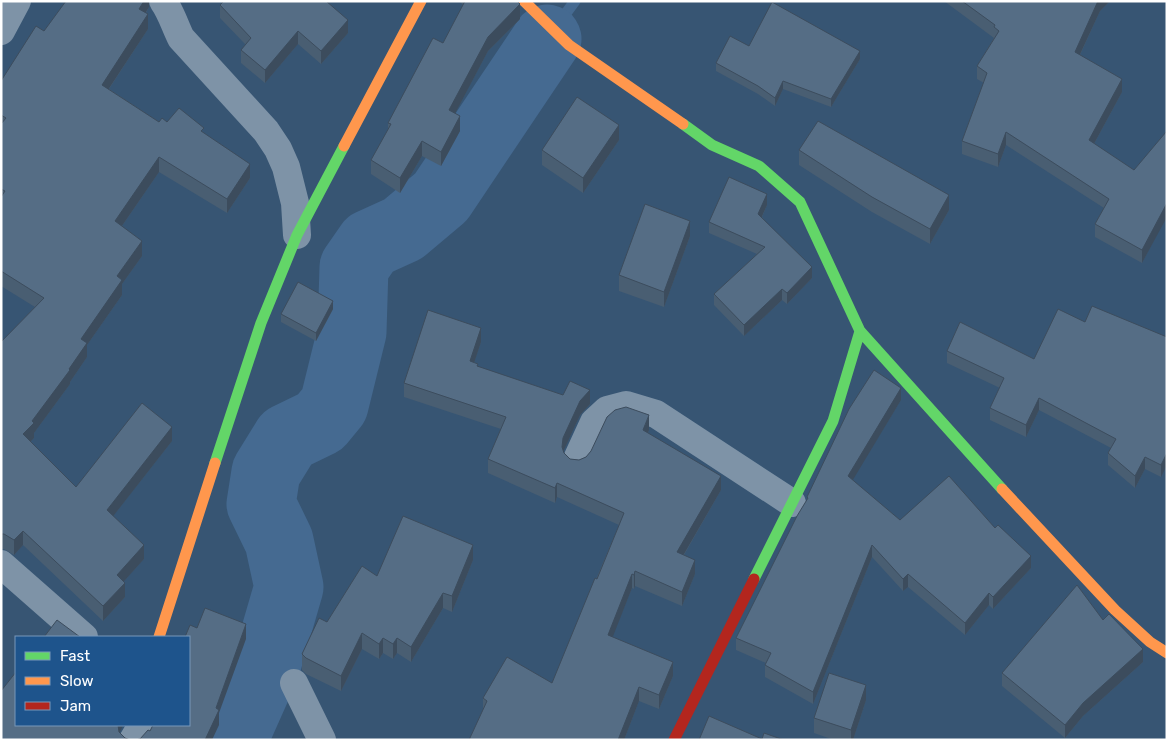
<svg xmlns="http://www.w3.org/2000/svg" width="1168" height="741" viewBox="0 0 1168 741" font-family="Rubik,sans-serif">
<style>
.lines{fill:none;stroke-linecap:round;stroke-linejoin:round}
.stream{stroke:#456a91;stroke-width:11}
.river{stroke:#456a91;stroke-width:69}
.street{stroke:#7e93a7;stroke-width:28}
.fast{stroke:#63d668;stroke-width:11}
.slow{stroke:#ff974d;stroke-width:11}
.jam{stroke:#b3261e;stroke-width:11}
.wall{fill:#495e72}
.shaded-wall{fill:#3c4c5d}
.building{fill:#556d85;stroke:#3c4c5d}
</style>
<rect width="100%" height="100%" fill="#375573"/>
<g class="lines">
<path class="stream" d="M561 20 575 1"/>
<path class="river" d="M233 740 266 666 289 587 279 541 261 504 266 472 287 438 320 422 334 405 352 332 354 267 370 244 403 229 441 197 547 39"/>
<path class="street" d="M163 1C171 12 175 26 181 38L266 131 278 149 286 167 295 203 297 235
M1 31 17 1
M577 459 594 422 607 410 626 405 656 414 792 503
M1 564 84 637
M294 683 322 740
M133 740 142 725"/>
<path class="fast" d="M683 124 712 145 759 166 800 202 860 331 1002 489
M215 463 261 323 297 235 344 146
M754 579 833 421 860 331"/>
<path class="slow" d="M524 1 569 45 683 124
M344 146 421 1
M1002 489 1115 610 1150 642 1167 653
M159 637 215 463"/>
<path class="jam" d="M674 740 754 579"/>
</g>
<path class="wall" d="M149 1V7L146 13 148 29 109 89 159 122H167L204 133 250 178 227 213 159 172 122 226 142 256 122 284V295L87 345V357L70 382V384L34 433V438L30 442 76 487 172 441 113 516 144 559 124 581 125 597 103 621 23 545 14 555 4 549H1V342L35 307 1 286V81L44 31Z
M459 1H517L520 19 488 51 455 113 460 131 441 166 422 156 400 193 371 174V160L388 130V123L443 43 463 5Z
M944 1H1110L1100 11 1080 55 1122 92 1094 144 1165 219 1142 263 1095 237V224L1104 208 1006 145 998 167 962 154V141L984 83 977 79V66L994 38Z
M220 5 348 33 321 64 298 44 265 83 241 63V50L246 45 220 18Z
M749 46 860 59 831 107 783 89 775 106 758 94 716 71V63Z
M619 140 583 193 542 165V150Z
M799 150 949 210 930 244 872 212 799 165Z
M767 205 762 217 812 278 787 304 782 300 744 336 714 305V294L757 254 709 233V222Z
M690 236 664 307 619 291V275Z
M333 309 316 341 281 322V314Z
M1085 322 1167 337 1161 477 1145 469 1135 488 1108 465V453L1111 448 1039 410 1026 437 990 420V408L1000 388 947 363V351L1034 359Z
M481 342 474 362 478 367 590 404 580 415 563 451 564 453 570 459 579 460 649 430 648 433 721 490 684 555 695 574 682 606 635 586 634 589 632 588 612 637 673 676 659 709 639 701 624 740H469L483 710V698L552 683 619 525 557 497 555 503 488 473V459L501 429 404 397V383Z
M901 400 852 480 900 520 1031 568 993 609 989 605 965 635 908 587 903 591 872 557 813 704 765 677V665L766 663 736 650V638L807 500V497Z
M473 560 452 612 443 608 411 662 397 653 393 659 383 653 379 659 362 649 341 691 306 674 302 670V654L327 622 377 576Z
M1103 620 1143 662 1083 716 1065 738 1002 686V673Z
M866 700 853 740H834L814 733V718Z"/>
<path class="shaded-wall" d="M144 1H149V7L139 23V9Z
M1098 1H1110L1100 11 1075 65V52Z
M520 4V19L488 51 449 125V110L488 37Z
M148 14V29L102 99V85Z
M348 20V33L321 64V51Z
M298 31V44L265 83V70Z
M860 51V59L831 107V99Z
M1122 79V92L1089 153V140Z
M783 81V89L775 106V98Z
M460 116V131L441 166V152Z
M619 125V140L583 193V178Z
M1006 132V145L998 167V154Z
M422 141V156L400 193V178Z
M159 157V172L115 236V221Z
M250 164V178L227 213V199Z
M767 194V205L758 225V214Z
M949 195V210L930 244V229Z
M1167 203V217L1142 263V250Z
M690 221V236L664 307V292Z
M142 241V256L122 284V295L87 345V357L70 382V384L34 433V438L23 449V434L69 369 81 339 117 276Z
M812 267V278L787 304V293Z
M782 289V300L744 336V325Z
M333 301V309L316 341V333Z
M481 328V342L470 375V361Z
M901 388V400L848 488V476Z
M590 390V404L580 415 563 452 562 447 563 438 580 401Z
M1039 398V410L1026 437V425Z
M649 415V430L643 444V430Z
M172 427V441L107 524V510Z
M1167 453V465L1161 477V465Z
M1145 457V469L1135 488V476Z
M721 476V490L677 566V552Z
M557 483V497L555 503V488Z
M23 531V545L14 555V540Z
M144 545V559L117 589V575Z
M473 545V560L452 612V596Z
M872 545V557L813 704V692Z
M1031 556V568L993 609V597Z
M695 560V574L682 606V592Z
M635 571V586L634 589V575Z
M632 574V588L608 649V635Z
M908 574V587L903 591V579Z
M125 583V597L103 621V606Z
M443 593V608L411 662V647Z
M989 593V605L965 635V623Z
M246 624V639L219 713V725L212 740H205L216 708Z
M362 633V649L341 691V676Z
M383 638V653L379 659V644Z
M397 638V653L393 659V644Z
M1143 649V662L1083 716 1065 738V725L1083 703Z
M673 662V676L659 709V695Z
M866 685V700L853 740H851V730Z
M639 687V701L624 740H618Z
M117 725H123L117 739Z"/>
<path class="building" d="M66 1H144L139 9 148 14 102 85 159 122 162 118 167 122 179 108 204 128 201 131 250 164 227 199 159 157 115 221 142 241 117 276 122 280 81 339 87 343 69 369 70 370 32 421 34 423 23 434 76 487 142 403 172 427 107 510 144 545 117 575 125 583 103 606 23 531 14 540 4 534H1V342L44 298 1 271V197L5 191 1 189V124L6 118 1 115V81L36 26 44 31Z
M224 1H326L348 20 321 51 298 31 265 70 241 50 251 38 220 5Z
M465 1H517L520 4 488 37 449 110 460 116 441 152 422 141 400 178 371 160 391 124 388 123 433 38 443 43Z
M962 1H1098L1075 52 1122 79 1089 140 1134 170 1166 132 1167 133V203L1142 250 1095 224 1109 199 1006 132 998 154 962 141 987 73 977 66 999 31 994 27 995 25Z
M772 2 860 51 831 99 783 81 775 98 758 86 716 63 730 36 749 46Z
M577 97 619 125 583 178 542 150Z
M818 121 949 195 930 229 872 197 799 150Z
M729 177 767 194 758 214 812 267 787 293 782 289 744 325 714 294 765 247 709 222Z
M645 204 690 221 664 292 619 275Z
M298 282 333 301 316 333 281 314Z
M1092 306 1167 337V453L1161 465 1145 457 1135 476 1108 453 1116 439 1039 398 1026 425 990 408 1004 378 947 351 960 322 1034 359 1058 309 1085 322Z
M428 310 481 328 470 361 478 364 477 366 563 395 570 381 590 390 580 401 563 438 562 447 564 453 570 459 579 460 586 457 591 451 607 417 615 410 626 407 649 415 643 430 721 476 677 552 695 560 682 592 635 571 634 575 632 574 608 635 673 662 659 695 639 687 618 740H469L487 701 483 698 507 657 552 683 595 578 597 579 624 513 557 483 555 488 488 459 506 417 404 383Z
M874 370 901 388 848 476 900 520 949 476 995 528 998 525 1031 556 993 597 989 593 965 623 908 574 903 579 872 545 813 692 765 665 771 653 736 638 797 516 808 498 807 497 849 409Z
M403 516 473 545 452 596 443 593 411 647 397 638 393 644 383 638 379 644 362 633 341 676 306 658 302 654 319 618 327 622 362 566 377 576Z
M1077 585 1103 620 1109 614 1143 649 1083 703 1065 725 1002 673Z
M205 608 246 624 216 708 219 710 205 740H135L140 739 148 730 150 731 153 725H189V637H185L190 625 197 628Z
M57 620 80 637H44Z
M16 672V725H118L119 732 125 738 130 740H1V691Z
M829 673 866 685 851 730 814 718Z
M709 716 762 739 764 733 784 740H699Z"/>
<rect width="1168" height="741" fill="none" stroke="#ffffff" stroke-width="5"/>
<rect x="15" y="636" width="175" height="90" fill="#1e548c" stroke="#7898ba"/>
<rect x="25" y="652" width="25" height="8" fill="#63d668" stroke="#7898ba"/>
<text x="60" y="661" font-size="15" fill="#ffffff">Fast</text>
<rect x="25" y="677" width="25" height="8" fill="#ff974d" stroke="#7898ba"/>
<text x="60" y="686" font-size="15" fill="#ffffff">Slow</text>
<rect x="25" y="702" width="25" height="8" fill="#b3261e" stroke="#7898ba"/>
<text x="60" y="711" font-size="15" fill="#ffffff">Jam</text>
</svg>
